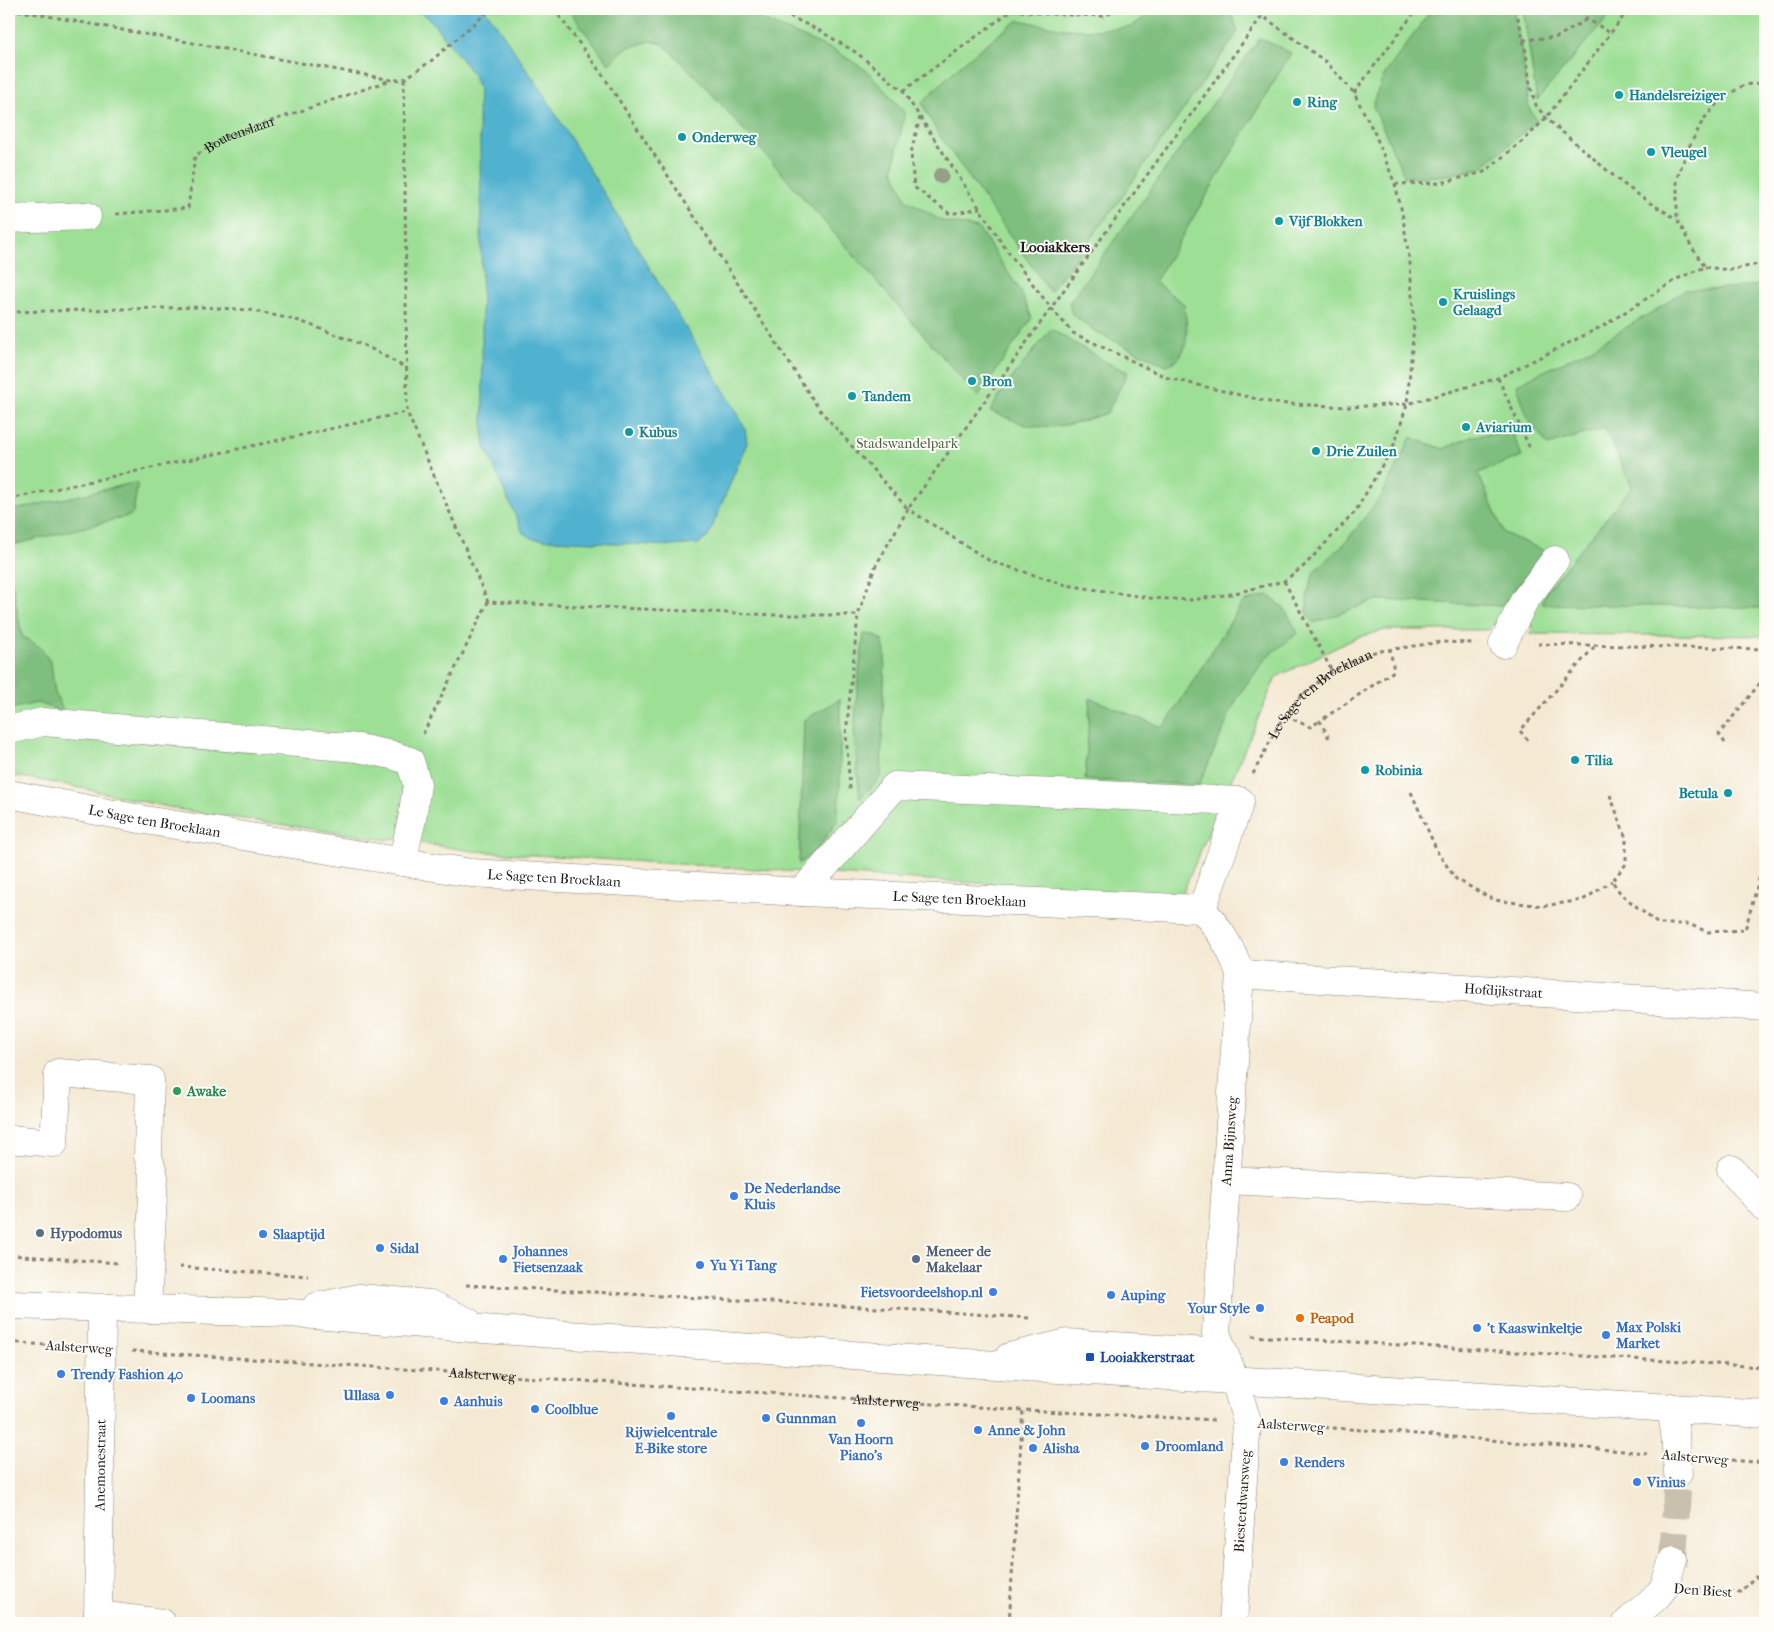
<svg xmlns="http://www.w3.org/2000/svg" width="1774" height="1632" viewBox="0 0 1774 1632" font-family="'IM FELL French Canon',serif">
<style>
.green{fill:#9ddf95;stroke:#5c7e58}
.forest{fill:#7ebe7e;stroke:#4d6d4d}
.water{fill:#51b2d0;stroke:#366776}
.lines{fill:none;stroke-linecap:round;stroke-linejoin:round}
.minor-tunnel{stroke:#c9c0ae;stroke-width:28;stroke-dasharray:28 14;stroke-linecap:butt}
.minor-casing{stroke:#888278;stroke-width:29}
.major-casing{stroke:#888278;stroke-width:29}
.path{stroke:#888278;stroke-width:3;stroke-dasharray:4 4;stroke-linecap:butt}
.minor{stroke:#fff;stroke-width:28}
.major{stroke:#fff;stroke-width:28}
.tree{fill:#969e85}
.culture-dot{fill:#0f9aa8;stroke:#fdfcf7;stroke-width:2}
.leisure-dot{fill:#2e9e5b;stroke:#fdfcf7;stroke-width:2}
.shop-dot{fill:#3f7fe0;stroke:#fdfcf7;stroke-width:2}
.service-dot{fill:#5c6f8a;stroke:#fdfcf7;stroke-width:2}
.food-dot{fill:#e8710a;stroke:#fdfcf7;stroke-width:2}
.transit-dot{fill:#1a4fb4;stroke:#fdfcf7;stroke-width:2}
.labels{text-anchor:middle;stroke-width:4;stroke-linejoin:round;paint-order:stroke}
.culture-label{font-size:14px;font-weight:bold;fill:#0d838f;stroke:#fdfcf7;text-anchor:start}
.street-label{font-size:14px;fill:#1c1c1c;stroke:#fdfcf7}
.park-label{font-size:14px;fill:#496046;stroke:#fdfcf7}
.leisure-label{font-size:14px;font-weight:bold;fill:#27864d;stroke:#fdfcf7;text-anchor:start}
.shop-label{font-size:14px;font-weight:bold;fill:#366cbe;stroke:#fdfcf7;text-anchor:start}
.service-label{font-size:14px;font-weight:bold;fill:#4e5e75;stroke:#fdfcf7;text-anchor:start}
.food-label{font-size:14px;font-weight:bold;fill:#c56008;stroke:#fdfcf7;text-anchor:start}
.transit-label{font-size:14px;font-weight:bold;fill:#164399;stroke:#fdfcf7;text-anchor:start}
.neighbourhood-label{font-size:15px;font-weight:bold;fill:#1c1c1c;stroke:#fdfcf7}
</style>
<rect width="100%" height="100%" fill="#fdfcf7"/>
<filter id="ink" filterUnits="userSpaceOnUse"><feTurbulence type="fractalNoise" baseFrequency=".02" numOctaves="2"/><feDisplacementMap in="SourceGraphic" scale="10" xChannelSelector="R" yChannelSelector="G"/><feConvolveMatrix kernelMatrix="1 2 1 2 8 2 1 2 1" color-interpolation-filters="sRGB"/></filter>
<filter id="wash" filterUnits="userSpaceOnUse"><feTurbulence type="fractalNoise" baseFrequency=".0096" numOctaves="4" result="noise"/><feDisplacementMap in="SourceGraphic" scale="20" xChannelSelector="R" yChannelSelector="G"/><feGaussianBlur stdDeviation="1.12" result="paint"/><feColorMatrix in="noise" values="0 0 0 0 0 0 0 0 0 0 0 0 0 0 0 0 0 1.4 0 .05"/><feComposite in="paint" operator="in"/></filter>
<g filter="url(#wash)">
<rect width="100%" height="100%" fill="#f4e9d3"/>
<path class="green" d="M9 9H1765V636L1530 634 1533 625H1492L1489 630H1385L1356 638 1276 677 1181 896 472 851 389 838 388 840 182 810 67 785 9 775Z"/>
<path class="forest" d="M568 9H737L834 50 866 70 905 112 893 169 906 200 942 221 978 228 1020 290 1032 318 978 397 706 87 663 44 651 41 626 48 609 64Z
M1156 9H1221L1233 17 1238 32 1119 201 1050 292 937 132 922 103C950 72 984 44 1019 20L1064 29 1094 30 1131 27Z
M1432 9H1513L1521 48 1529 108 1537 121 1481 168 1443 176 1405 177 1373 106 1376 94 1385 74Z
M1523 9H1615L1537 100Z
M1260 38 1291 53 1155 282 1184 304C1186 321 1192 347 1176 360 1174 363 1169 364 1165 365L1096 332 1072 314 1069 303Z
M1765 284V608L1542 604 1546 591 1632 487 1605 428 1548 445 1527 418 1517 384 1588 350 1659 308 1684 290 1747 287Z
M1051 329 1108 363 1128 372 1107 413C1081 422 1051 432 1023 424 1012 420 1001 415 990 411L1008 383Z
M1512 432 1522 456 1478 473 1504 533 1545 551 1502 606 1377 600 1314 623 1307 613V596L1314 571 1345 543 1382 495 1411 437 1443 449 1473 436Z
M138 482 133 513 129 516 9 546V511Z
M9 568 22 636 40 647 51 663 55 693 64 712 37 703 9 709Z
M1268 595 1284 608 1298 633 1267 657 1238 696 1199 785 1085 780 1090 698 1161 727 1166 724 1243 602Z
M864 634 875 635 882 640 885 652 881 777 860 799 854 733 858 680Z
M840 699V786L837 822 819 847 799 864 804 720Z"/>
<path class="water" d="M414 9H484L491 17 543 93 737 412 745 429 747 443 708 537 698 544 672 546 534 539 523 533 485 447 483 429 480 142 478 108 479 90 472 73 429 18Z"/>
</g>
<g filter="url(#ink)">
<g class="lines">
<path class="minor-tunnel" d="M1673 1560 1678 1473"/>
<g class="minor-casing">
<g id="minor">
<path d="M9 219 87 216"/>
<path d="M1503 644 1524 601 1555 560"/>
<path d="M9 730 43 722 358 748 392 755 410 761 417 784 412 819 402 862"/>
<path id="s4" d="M9 794 145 820 471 873 802 892 1202 909"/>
<path d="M802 892 895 786 1240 801 1202 909"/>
<path d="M1202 909C1219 929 1232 948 1240 974L1216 1333 1235 1380 1247 1422 1233 1623"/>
<path id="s5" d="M1240 974 1765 1007"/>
<path d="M9 1139 54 1143 58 1073 150 1080 148 1156 154 1177 147 1308"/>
<path d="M1731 1169 1765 1208"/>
<path d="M1226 1180 1567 1197"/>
<path d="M1671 1407 1675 1433 1678 1473"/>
<path d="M98 1615 162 1623"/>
<path id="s6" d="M98 1623 102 1309"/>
<path d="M1627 1623 1658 1595 1664 1587 1673 1560"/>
</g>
</g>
<g class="major-casing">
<path id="major" d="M9 1305 290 1313 483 1329 981 1364 1765 1414
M316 1307 359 1298 430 1304 468 1322
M1009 1357 1067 1343 1207 1352 1235 1380"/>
</g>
<g class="path">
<path d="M10 9 392 80 404 79 431 61 491 9"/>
<path d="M554 9 604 77 819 409 908 509 1051 308 1267 9"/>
<path d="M775 9 820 31 857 53 903 91 1006 249 1051 308 1073 333 1168 378 1274 403 1349 407 1407 404 1498 378 1603 326 1679 278 1705 267 1691 246 1677 219V178L1688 149 1703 120 1721 99 1744 85 1765 82"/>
<path d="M1516 9 1526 52 1530 85 1536 105 1546 118 1622 183 1650 203 1677 219"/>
<path d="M1583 9 1587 19 1611 33"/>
<path d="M1012 10 1045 14 1103 16 1121 9"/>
<path d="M1523 40 1557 37 1587 19"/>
<path d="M404 79 407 412 488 602 774 615H858L875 567 908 509 990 561 1066 585 1150 598 1192 600 1231 594 1284 581 1304 566 1355 512 1395 443 1407 404 1414 325 1410 264 1402 212 1395 184 1375 134 1354 93 1326 62 1253 9"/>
<path d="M903 91 1012 10 1010 9"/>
<path d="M1354 93 1417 9"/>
<path d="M920 117 911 153 914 187 950 214 980 208"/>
<path d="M1395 184 1441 183 1484 172 1525 139 1546 118 1629 9"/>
<path id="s1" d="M116 214 188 208 195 156 225 137 391 80"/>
<path d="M1705 267 1730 270 1759 264 1765 265"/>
<path d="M9 312 202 307 250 310 300 321 368 347 406 368"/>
<path d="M1498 378 1531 451"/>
<path d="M9 499 407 412"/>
<path d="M1284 581 1332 671"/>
<path d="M1538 644 1765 649"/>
<path d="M1286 716 1310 727 1320 721"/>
<path d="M423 734 488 602"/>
<path d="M1329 738 1320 721 1394 671 1390 649"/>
<path d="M1528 740 1520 731 1595 646"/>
<path d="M1725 743 1719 734 1765 677"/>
<path id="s2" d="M1253 774 1279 724 1301 696 1332 671 1374 652 1441 642 1472 643"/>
<path d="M850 789 846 734 858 615"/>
<path d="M1411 792 1438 853 1456 879 1494 900 1543 906 1583 900 1612 881"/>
<path d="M1610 795 1626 838V864L1612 881 1621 894 1658 924H1688L1708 932 1745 930 1761 872 1765 868"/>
<path d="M9 1255 118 1263"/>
<path d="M179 1267 308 1276"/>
<path d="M466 1285 933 1311 1029 1318"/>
<path d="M1252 1336 1765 1367"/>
<path d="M9 1342 70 1347"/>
<path id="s3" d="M132 1351 1023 1410 1216 1420"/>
<path d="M1277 1424 1405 1433 1647 1453"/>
<path d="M1708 1458 1765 1463"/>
<path d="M1697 1589 1740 1592 1755 1577 1765 1578"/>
<path d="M1009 1623 1023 1410"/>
</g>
<use href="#minor" class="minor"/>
<use href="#major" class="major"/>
</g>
<circle class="tree" cx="941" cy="176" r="8"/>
</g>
<g class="culture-dot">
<circle cx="1619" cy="95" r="5"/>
<circle cx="1297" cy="102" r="5"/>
<circle cx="682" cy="137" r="5"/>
<circle cx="1651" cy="152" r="5"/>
<circle cx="1279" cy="221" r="5"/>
<circle cx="1443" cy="302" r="5"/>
<circle cx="972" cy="381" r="5"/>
<circle cx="852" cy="396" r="5"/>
<circle cx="1466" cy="427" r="5"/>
<circle cx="629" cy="432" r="5"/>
<circle cx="1316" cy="451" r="5"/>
<circle cx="1575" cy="760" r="5"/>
<circle cx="1365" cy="770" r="5"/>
<circle cx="1728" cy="793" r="5"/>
</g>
<circle class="leisure-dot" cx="177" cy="1091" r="5"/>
<g class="shop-dot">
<circle cx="734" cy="1196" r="5"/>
<circle cx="263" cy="1234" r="5"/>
<circle cx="380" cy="1248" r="5"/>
<circle cx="503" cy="1259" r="5"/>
<circle cx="700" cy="1265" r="5"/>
<circle cx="993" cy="1292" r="5"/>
<circle cx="1111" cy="1295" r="5"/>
<circle cx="1260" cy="1308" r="5"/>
<circle cx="1477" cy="1328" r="5"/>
<circle cx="1606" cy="1335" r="5"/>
<circle cx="61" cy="1374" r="5"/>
<circle cx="390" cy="1395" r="5"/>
<circle cx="191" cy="1398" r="5"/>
<circle cx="444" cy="1401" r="5"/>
<circle cx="535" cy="1409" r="5"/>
<circle cx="671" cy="1416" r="5"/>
<circle cx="766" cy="1418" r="5"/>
<circle cx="861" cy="1423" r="5"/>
<circle cx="978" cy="1430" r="5"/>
<circle cx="1145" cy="1446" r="5"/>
<circle cx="1033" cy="1448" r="5"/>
<circle cx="1284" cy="1462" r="5"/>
<circle cx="1637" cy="1482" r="5"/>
</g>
<g class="service-dot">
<circle cx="40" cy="1233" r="5"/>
<circle cx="916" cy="1259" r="5"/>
</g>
<circle class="food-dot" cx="1300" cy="1318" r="5"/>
<rect class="transit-dot" x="1085" y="1352" width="10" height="10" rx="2.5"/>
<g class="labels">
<g class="culture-label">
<text x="1629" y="100">Handelsreiziger</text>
<text x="1307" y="107">Ring</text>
<text x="692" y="142">Onderweg</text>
<text x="1661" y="157">Vleugel</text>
<text x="1289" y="226">Vijf Blokken</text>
<text x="1453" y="299">Kruislings<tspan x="1453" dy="16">Gelaagd</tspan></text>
<text x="982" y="386">Bron</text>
<text x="862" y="401">Tandem</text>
<text x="1476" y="432">Aviarium</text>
<text x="639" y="437">Kubus</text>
<text x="1326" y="456">Drie Zuilen</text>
<text x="1585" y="765">Tilia</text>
<text x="1375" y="775">Robinia</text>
<text x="1718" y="798" text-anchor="end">Betula</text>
</g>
<g class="street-label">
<text dy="5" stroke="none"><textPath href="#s1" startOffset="174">Boutenslaan</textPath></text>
<text dy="5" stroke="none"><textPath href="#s2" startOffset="108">Le Sage ten Broeklaan</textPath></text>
<text dy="5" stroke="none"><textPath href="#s4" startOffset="148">Le Sage ten Broeklaan</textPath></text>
<text dy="5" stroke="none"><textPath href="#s4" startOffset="552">Le Sage ten Broeklaan</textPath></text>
<text dy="5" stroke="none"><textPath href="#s4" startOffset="958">Le Sage ten Broeklaan</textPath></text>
<text dy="5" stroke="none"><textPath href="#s5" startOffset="264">Hofdijkstraat</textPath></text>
<text transform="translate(1229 1141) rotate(-86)" y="5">Anna Bijnsweg</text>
<text transform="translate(79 1347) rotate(4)" y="5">Aalsterweg</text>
<text dy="5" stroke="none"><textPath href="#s3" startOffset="351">Aalsterweg</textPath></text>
<text dy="5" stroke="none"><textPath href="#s3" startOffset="756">Aalsterweg</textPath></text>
<text transform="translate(1291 1425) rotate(4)" y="5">Aalsterweg</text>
<text transform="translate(1695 1457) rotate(5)" y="5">Aalsterweg</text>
<text dy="5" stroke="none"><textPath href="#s6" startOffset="158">Anemonestraat</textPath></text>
<text transform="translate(1242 1501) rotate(-86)" y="5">Biesterdwarsweg</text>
<text transform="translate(1703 1590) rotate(4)" y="5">Den Biest</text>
</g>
<g class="park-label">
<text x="907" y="448">Stadswandelpark</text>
</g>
<g class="leisure-label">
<text x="187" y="1096">Awake</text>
</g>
<g class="shop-label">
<text x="744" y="1193">De Nederlandse<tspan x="744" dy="16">Kluis</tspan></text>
<text x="273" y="1239">Slaaptijd</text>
<text x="390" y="1253">Sidal</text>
<text x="513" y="1256">Johannes<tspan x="513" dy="16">Fietsenzaak</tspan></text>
<text x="710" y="1270">Yu Yi Tang</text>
<text x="983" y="1297" text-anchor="end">Fietsvoordeelshop.nl</text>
<text x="1121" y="1300">Auping</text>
<text x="1250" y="1313" text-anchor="end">Your Style</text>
<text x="1616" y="1332">Max Polski<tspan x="1616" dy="16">Market</tspan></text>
<text x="1487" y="1333">'t Kaaswinkeltje</text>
<text x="71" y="1379">Trendy Fashion 40</text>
<text x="380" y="1400" text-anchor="end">Ullasa</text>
<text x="201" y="1403">Loomans</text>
<text x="454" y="1406">Aanhuis</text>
<text x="545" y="1414">Coolblue</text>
<text x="776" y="1423">Gunnman</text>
<text x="988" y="1435">Anne &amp; John</text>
<text x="671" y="1437" text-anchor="middle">Rijwielcentrale<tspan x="671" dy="16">E-Bike store</tspan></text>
<text x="861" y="1444" text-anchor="middle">Van Hoorn<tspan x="861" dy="16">Piano's</tspan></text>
<text x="1155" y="1451">Droomland</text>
<text x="1043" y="1453">Alisha</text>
<text x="1294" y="1467">Renders</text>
<text x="1647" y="1487">Vinius</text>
</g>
<g class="service-label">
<text x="50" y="1238">Hypodomus</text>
<text x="926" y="1256">Meneer de<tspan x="926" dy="16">Makelaar</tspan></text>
</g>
<g class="food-label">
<text x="1310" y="1323">Peapod</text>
</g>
<g class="transit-label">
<text x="1100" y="1362">Looiakkerstraat</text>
</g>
<g class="neighbourhood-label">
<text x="1055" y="252">Looiakkers</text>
</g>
</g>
<rect width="1774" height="1632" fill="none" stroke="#fdfcf7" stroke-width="30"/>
</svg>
